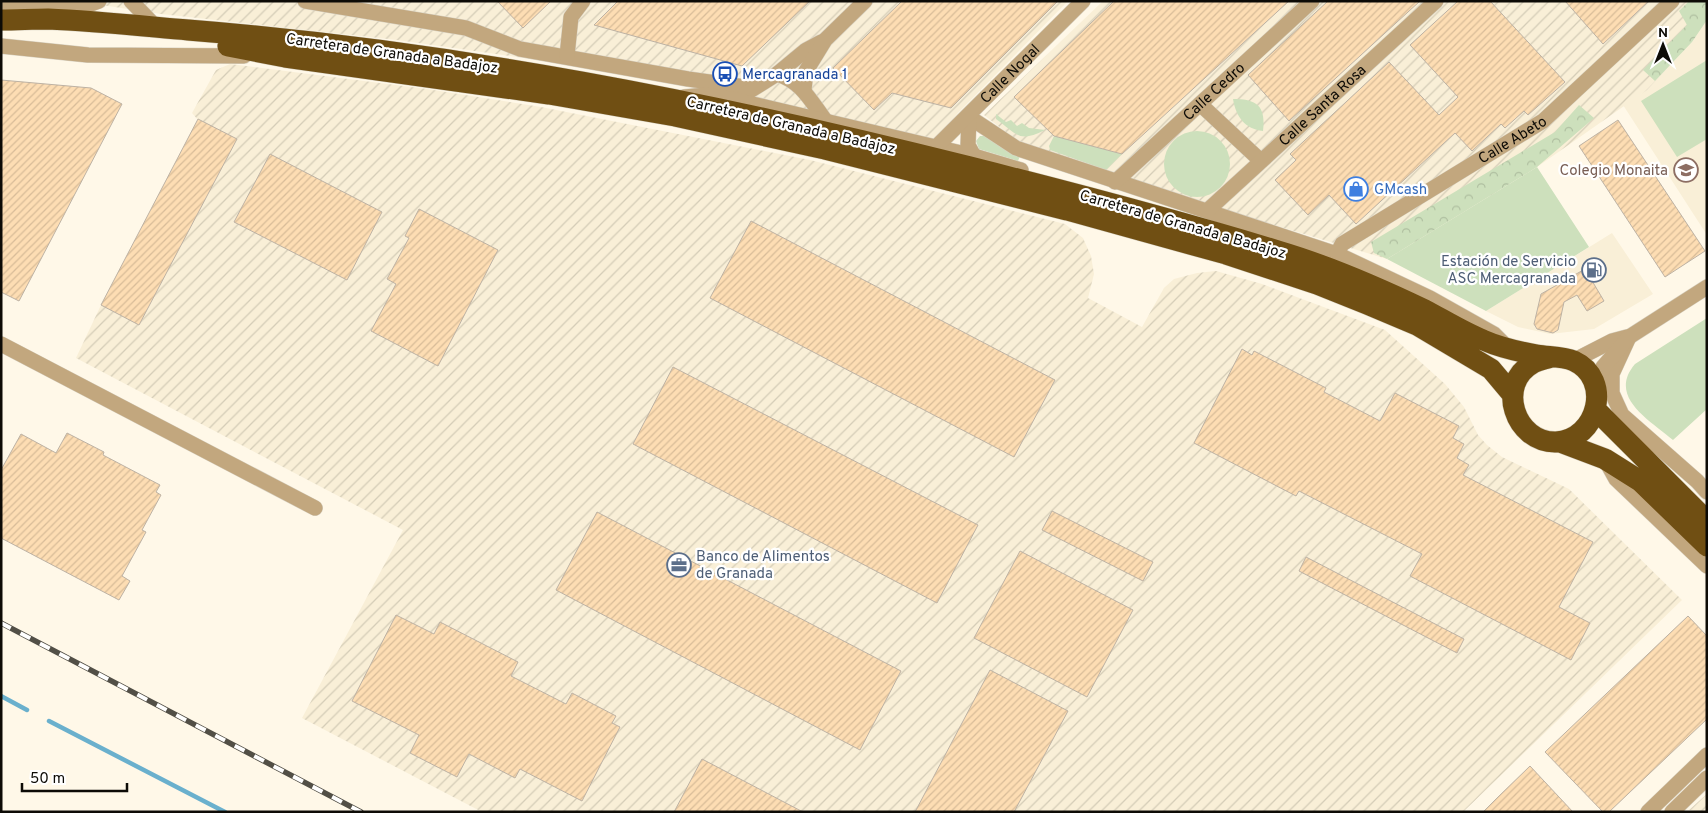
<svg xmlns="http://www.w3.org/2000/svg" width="1708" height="813" viewBox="0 0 1708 813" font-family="Overpass,sans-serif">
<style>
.built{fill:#f9efd7}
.industrial{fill:url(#industrial-furrows)}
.green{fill:#cde0bc}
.forest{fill:url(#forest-crowns)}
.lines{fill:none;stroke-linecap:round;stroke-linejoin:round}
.stream{stroke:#6ab0cd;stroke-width:4.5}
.building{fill:url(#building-hatch);stroke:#bdb2a4}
.minor-casing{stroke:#d8d2c4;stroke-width:16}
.highway-casing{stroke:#d8d2c4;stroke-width:22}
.minor{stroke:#c2a77e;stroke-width:15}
.highway{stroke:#704f13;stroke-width:21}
.rail-casing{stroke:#524f46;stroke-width:5.5}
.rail{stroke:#fff;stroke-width:4;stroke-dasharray:11;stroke-linecap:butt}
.labels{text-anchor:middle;stroke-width:4.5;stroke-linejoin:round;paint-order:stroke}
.street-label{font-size:15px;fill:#0d0b06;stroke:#fff}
.transit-label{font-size:15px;fill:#164399;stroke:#fff;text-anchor:start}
.education-label{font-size:15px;fill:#785e54;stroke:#fff;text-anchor:end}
.shop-label{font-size:15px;fill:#366cbe;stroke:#fff;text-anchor:start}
.service-label{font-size:15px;fill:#4e5e75;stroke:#fff;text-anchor:end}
</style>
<defs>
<pattern id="industrial-furrows" width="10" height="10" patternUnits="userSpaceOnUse" patternTransform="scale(1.25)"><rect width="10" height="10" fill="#f9efd7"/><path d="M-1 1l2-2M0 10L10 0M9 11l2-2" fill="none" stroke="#d4ccb7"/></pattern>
<pattern id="forest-crowns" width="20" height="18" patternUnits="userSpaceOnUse" patternTransform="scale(1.25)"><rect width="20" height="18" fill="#cde0bc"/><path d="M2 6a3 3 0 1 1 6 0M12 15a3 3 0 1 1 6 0" fill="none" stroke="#afbfa0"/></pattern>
<pattern id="building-hatch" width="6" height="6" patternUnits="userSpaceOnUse" patternTransform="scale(1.25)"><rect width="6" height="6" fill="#fdddb3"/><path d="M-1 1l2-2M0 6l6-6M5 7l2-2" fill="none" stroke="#d8bc98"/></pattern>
</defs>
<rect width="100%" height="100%" fill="#fff8e8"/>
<path class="built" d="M1707 20V235L1623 105 1647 90 1692 42Z
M1612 233 1653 294 1594 329 1550 334 1518 327 1486 311Z"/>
<path class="industrial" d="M75 1H1068L958 113 934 141 636 74 397 40 161 14Z
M1103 1H1707V20L1692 42 1647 90 1537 167 1387 259 1048 157 1016 140 984 115Z
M230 64 427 89 541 107 810 160 1065 224 1083 238 1091 256 1094 274 1088 298 1142 327 1164 288 1174 279 1197 273 1216 271 1262 284 1385 330 1445 384 1464 407 1478 435 1487 445 1502 457 1569 489 1682 600 1463 812H482L302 718 403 530 76 358 101 305 198 120 192 113 216 70Z
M1707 794V812L1689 810Z"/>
<path class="green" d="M1707 60V139L1677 157 1641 101Z
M1233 99C1257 99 1266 106 1263 131 1245 129 1236 117 1233 99Z
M996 114 1006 122 1011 120 1017 126 1022 123 1029 128 1045 130C1019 143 1018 135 996 119Z
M1164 164a33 33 0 1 1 66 0a33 33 0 1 1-66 0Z
M980 136H986L999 146 1020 156 1018 161 979 149 976 141Z
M1054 136 1122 154 1106 170 1050 150 1049 146Z
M1537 167 1589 247 1486 311 1387 259Z
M1707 318V409L1673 440C1650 420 1607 397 1635 364Z"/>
<path class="forest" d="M1689 1H1707V20L1692 42 1655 81 1643 70 1687 25 1679 11Z
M1579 105 1594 118 1537 167 1387 259 1374 253 1371 242 1555 132Z"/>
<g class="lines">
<path class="stream" d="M1 696 27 710
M49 721 225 812"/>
</g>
<path class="building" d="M497 1H551L523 28Z
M618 1H810L742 66 594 25Z
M902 1H1058L951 108 892 93 874 110 833 68Z
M1114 1H1289L1122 154 1054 136 1014 97Z
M1328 1H1420L1289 121 1248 75Z
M1458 1H1490L1565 82 1528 115 1524 111 1505 128 1501 124 1472 151 1455 133 1356 224 1329 195 1308 215 1275 180 1296 160 1290 154 1389 62 1439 115 1458 97 1410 45Z
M1565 1H1649L1603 44Z
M1 80 91 88 122 104 19 301 1 292Z
M198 119 237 139 139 325 101 305Z
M1618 120 1705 251 1665 277 1579 146Z
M270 154 382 212 347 280 234 222Z
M419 209 498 250 438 366 371 331 396 284 387 279 409 238 405 236Z
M751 221 1055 380 1014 457 710 298Z
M1585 269 1604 301 1587 311 1577 295 1564 302 1558 330 1553 333 1537 329 1534 324 1541 294Z
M1242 349 1252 355 1254 351 1326 388 1324 392 1380 421 1395 393 1459 426 1453 438 1464 444 1457 458 1469 465 1463 475 1593 542 1559 607 1590 623 1571 660 1410 576 1422 554 1299 491 1296 496 1194 443Z
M673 367 978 525 937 603 633 444Z
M67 433 104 452 103 455 160 485 156 492 161 495 142 530 146 532 122 576 130 581 119 600 1 538V470L21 434 56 453Z
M1052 511 1153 562 1143 581 1042 530Z
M597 512 901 671 860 750 556 590Z
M1020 551 1133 610 1087 697 974 638Z
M1306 557 1464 639 1457 653 1299 571Z
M396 615 434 634 440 622 518 662 511 676 566 704 572 693 616 716 612 723 620 727 582 801 520 769 515 778 469 754 457 777 410 753 419 735 352 701Z
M1688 616 1707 636V719L1609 812H1603L1545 752Z
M990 670 1068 711 1014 812H915Z
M702 759 803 812H674Z
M1530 766 1573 812H1483L1498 797Z"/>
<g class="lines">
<g class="minor-casing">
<g id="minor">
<path d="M131 1 156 27"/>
<path d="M305 1 466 28 520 49 688 79 752 88"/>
<path d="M1 4C33 6 69 14 99 1"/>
<path d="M1 46 88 55 244 56"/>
<path d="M567 56 571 17 583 1"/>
<path d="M777 74 806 50 821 42"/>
<path d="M804 90 806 71 825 40 865 1"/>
<path d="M745 94 777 74C801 81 811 101 825 120"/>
<path d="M684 97 706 95 736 100 974 156 1021 170"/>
<path d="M1200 104 1261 161"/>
<path d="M969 117 1016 148 1337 254 1430 298 1494 334 1503 343"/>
<path d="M969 117 968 145 974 156"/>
<path id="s1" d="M936 147 1083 1"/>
<path id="s2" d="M1115 182 1312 1"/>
<path id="s3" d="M1208 210 1436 1"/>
<path id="s4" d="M1337 254 1342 244 1543 121 1672 1"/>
<path d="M1629 337 1612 374V393L1622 415 1697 481 1707 492"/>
<path d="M1 344 315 508"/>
<path d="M1573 361 1612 341 1627 337"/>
<path d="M1598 390 1603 367 1629 337 1707 287"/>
<path d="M1606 461 1616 479 1707 566"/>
<path d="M1648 812 1707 755"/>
<path d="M1672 812 1707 778"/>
</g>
</g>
<g class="highway-casing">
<path id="highway" d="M1 20C17 20 32 19 48 19 95 21 142 26 188 30 453 51 713 102 970 167 1073 193 1176 220 1278 251 1329 266 1377 287 1425 310 1444 320 1463 332 1483 340 1499 347 1520 352 1537 355 1548 357 1563 356 1574 361 1613 379 1598 440 1556 442 1515 443 1495 384 1533 363 1538 360 1545 359 1551 357
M228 46 285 57 549 94 675 116 825 149 1067 210 1226 254 1317 284 1367 304 1417 325 1491 369 1512 394
M1596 410 1707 521
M1560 442 1605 459 1640 481 1707 546"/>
</g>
<use href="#minor" class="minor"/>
<use href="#highway" class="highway"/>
<g class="rail-casing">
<path id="rail" d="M1 623 361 812"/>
</g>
<use href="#rail" class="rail"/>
</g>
<defs>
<g id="bus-ring" transform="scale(1.25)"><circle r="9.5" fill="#fff" stroke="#1a4fb4" stroke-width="1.5"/><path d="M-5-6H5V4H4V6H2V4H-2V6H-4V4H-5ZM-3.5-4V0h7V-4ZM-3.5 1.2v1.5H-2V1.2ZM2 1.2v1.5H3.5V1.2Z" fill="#1a4fb4"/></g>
<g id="school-ring" transform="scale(1.25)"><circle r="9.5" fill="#fff" stroke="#8d6e63" stroke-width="1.5"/><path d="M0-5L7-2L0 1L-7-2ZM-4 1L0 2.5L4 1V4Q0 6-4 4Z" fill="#8d6e63"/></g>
<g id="shop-ring" transform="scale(1.25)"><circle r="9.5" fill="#fff" stroke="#3f7fe0" stroke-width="1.5"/><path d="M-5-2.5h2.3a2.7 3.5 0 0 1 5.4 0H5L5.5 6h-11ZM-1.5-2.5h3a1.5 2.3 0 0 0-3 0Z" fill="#3f7fe0"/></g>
<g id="fuel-ring" transform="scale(1.25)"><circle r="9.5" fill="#fff" stroke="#5c6f8a" stroke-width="1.5"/><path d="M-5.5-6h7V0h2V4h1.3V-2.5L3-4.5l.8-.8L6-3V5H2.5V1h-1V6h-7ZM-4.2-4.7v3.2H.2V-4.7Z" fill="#5c6f8a"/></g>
<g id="office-ring" transform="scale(1.25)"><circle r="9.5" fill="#fff" stroke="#5c6f8a" stroke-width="1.5"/><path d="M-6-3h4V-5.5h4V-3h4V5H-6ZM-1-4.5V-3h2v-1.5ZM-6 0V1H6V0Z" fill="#5c6f8a"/></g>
</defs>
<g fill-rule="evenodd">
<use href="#bus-ring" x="725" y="74"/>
<use href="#school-ring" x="1686" y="170"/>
<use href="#shop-ring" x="1356" y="189"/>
<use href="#fuel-ring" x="1594" y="270"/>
<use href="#office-ring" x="679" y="565"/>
</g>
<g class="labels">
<g class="street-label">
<text transform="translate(392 53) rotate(8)" y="5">Carretera de Granada a Badajoz</text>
<text dy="5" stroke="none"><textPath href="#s1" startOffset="104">Calle Nogal</textPath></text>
<text dy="5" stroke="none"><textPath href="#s2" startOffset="134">Calle Cedro</textPath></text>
<text dy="5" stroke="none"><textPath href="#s3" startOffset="155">Calle Santa Rosa</textPath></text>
<text transform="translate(791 125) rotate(13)" y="5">Carretera de Granada a Badajoz</text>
<text dy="5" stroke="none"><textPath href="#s4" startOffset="211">Calle Abeto</textPath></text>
<text transform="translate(1183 224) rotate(16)" y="5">Carretera de Granada a Badajoz</text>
</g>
<g class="transit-label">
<text x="742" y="79">Mercagranada 1</text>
</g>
<g class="education-label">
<text x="1668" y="175">Colegio Monaita</text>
</g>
<g class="shop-label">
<text x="1374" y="194">GMcash</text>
</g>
<g class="service-label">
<text x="1576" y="266">Estación de Servicio<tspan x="1576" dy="17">ASC Mercagranada</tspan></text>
<text x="696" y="561" text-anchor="start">Banco de Alimentos<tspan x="696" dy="17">de Granada</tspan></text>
</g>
</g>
<rect width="1708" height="813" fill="none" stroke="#0d0b06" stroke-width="5"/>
<g transform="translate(1663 45)" stroke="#ffffff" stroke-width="4" paint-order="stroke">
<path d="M0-4L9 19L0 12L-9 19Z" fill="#0d0b06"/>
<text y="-8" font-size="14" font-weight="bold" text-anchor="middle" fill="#0d0b06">N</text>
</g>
<path d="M22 783v8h105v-8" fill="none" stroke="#0d0b06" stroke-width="2.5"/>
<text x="30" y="783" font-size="15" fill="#0d0b06" stroke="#ffffff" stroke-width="4" paint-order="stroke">50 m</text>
</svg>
